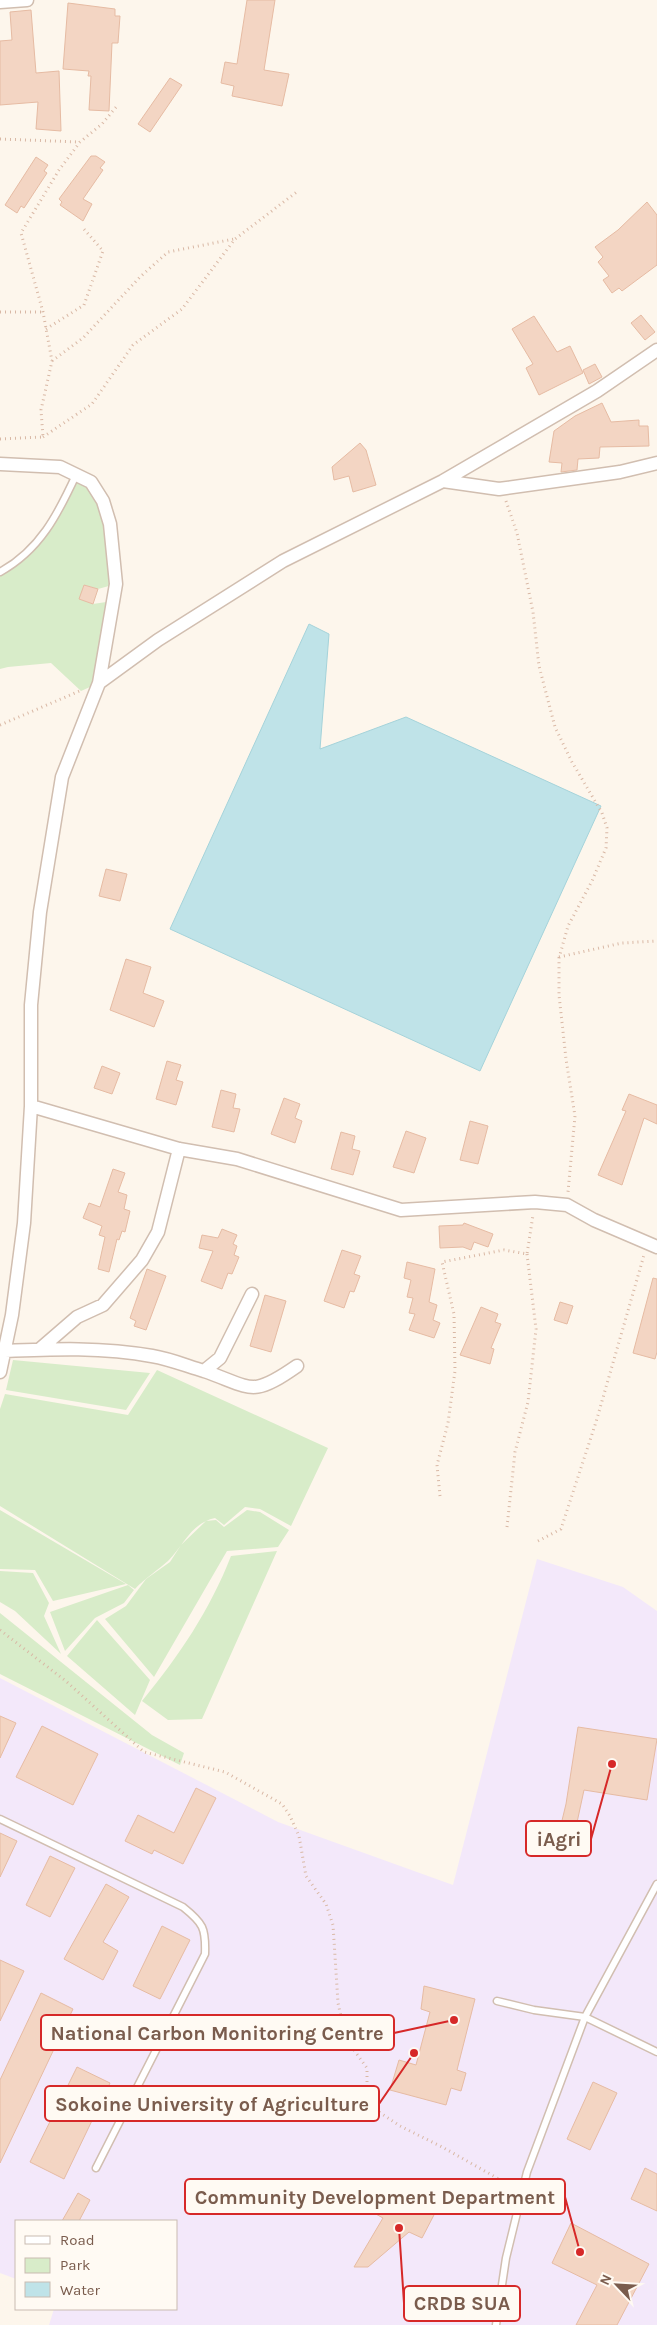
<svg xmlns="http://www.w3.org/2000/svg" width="657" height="2325" viewBox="0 0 657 2325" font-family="Karla,sans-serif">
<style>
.education{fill:#f3e8fa}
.green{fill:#d8ecc9}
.water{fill:#bfe3e8;stroke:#a5d3da}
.building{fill:#f3d5c3;stroke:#e6bba3}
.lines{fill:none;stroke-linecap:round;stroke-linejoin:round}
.lane-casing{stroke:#d1beb0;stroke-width:9}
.street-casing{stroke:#d1beb0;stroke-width:15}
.path{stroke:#d9b8a5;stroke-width:3;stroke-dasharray:1 4;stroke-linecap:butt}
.lane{stroke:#fff;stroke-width:6}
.street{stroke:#fff;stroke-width:12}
.leader{fill:none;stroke:#d62828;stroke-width:2}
.callout-dot{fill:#d62828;stroke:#fffaf3;stroke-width:2}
.callout{fill:#fffaf3;stroke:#d62828;stroke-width:2}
.callout-label{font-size:20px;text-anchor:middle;font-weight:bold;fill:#7a5c4d}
</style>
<rect width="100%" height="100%" fill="#fdf6ec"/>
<path class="education" d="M537 1559 623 1587 657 1611V2325H49L54 2309H176V2221H16V2279L0 2273V1678L278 1822 453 1885Z"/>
<path class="green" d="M76 475 103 501 116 584 98 589 84 585 80 599 93 604 113 601 99 683 81 691 51 663 8 667 0 669V572L36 546Z
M13 1360 150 1373 126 1410 6 1390Z
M157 1370 328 1448 291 1526 260 1509 245 1507 224 1525 215 1518C191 1523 184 1545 168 1561 157 1571 145 1578 135 1589L0 1506V1409L5 1394 128 1415Z
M0 1510 126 1584 53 1601 35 1570 0 1569Z
M247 1510 260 1512 289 1530 278 1547 227 1551 154 1677 105 1619 126 1606 146 1579 170 1562 181 1545 206 1521 216 1520 224 1527Z
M277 1551 202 1719 168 1720 142 1701C179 1656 210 1610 231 1556Z
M0 1571 33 1573 49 1603 44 1616 61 1654 15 1611 0 1602Z
M128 1585 134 1590 124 1603 95 1618 65 1651 50 1612Z
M0 1613 152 1735 184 1753 180 1765 0 1674Z
M97 1620 150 1680 135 1715 67 1656Z"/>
<path class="water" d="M309 624 329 634 320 749 406 717 601 806 480 1071 170 929Z"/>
<path class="building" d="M247 0H275L264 70 289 74 282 106 232 96 234 86 221 83 225 62 237 64Z
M68 3 115 9V16H120L118 43H112L109 111 89 110 91 76H88L89 71 63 69Z
M31 10 36 73 59 71 61 131 36 129 38 102 0 105V41L12 40 10 12Z
M170 78 182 85 150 132 138 124Z
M91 156H96L105 162 100 168 103 170 83 199 92 204 83 221 60 205 62 202 59 199Z
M36 157 48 165 44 171 47 173 24 208 21 206 17 213 5 205Z
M647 202 657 215V265L622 291 619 288 612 293 603 280 609 276 598 262 603 257 595 247 618 230Z
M641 315 655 332 645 340 631 323Z
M534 316 557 352 570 346 583 373 539 395 526 368 533 364 512 329Z
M595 364 602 377 589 384 583 370Z
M602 403 611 422 639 420V426H648L649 446 600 447 599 458 578 459 577 470 561 472 562 463 549 462 554 431 575 416Z
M360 443 366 450 376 485 353 492 349 476 334 480 332 467Z
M84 585 98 589 93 604 79 599Z
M106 869 127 874 120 901 99 896Z
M126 959 151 967 143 993 164 1001 154 1027 110 1010Z
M167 1061 181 1065 176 1080 183 1082 176 1105 156 1099Z
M102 1066 120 1073 112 1094 94 1088Z
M221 1090 236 1094 233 1108 240 1109 234 1132 212 1127Z
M629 1094 657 1105V1124L644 1118 622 1185 598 1175 626 1111 622 1110Z
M284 1098 300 1104 295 1118 302 1121 295 1143 271 1134Z
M470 1121 488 1126 478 1164 460 1160Z
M406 1131 426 1138 414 1173 393 1167Z
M341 1132 355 1136 352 1149 360 1151 353 1175 331 1169Z
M113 1169 125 1173 118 1192 127 1195 124 1209 130 1211 125 1232 122 1231 119 1240 117 1239 109 1272 98 1269 105 1237 99 1235 102 1226 83 1218 89 1203 100 1207Z
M464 1223 493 1234 488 1247 474 1242 471 1250 463 1247 440 1248 439 1226 463 1225Z
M222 1229 237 1235 233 1244 237 1246 234 1255 239 1257 232 1274 228 1273 222 1289 201 1281 213 1251 199 1248 202 1235 218 1238Z
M342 1250 361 1256 354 1274 360 1276 354 1292 350 1291 344 1308 324 1301Z
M407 1262 435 1269 429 1302 437 1305 433 1320 440 1323 434 1338 409 1330 415 1314 409 1313 413 1298 407 1297 411 1280 404 1278Z
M147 1269 166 1276 146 1330 134 1326 136 1321 130 1318Z
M653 1278 657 1279V1352L655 1359 633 1353Z
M265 1295 286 1301 271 1352 250 1346Z
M560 1302 573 1306 567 1324 554 1320Z
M481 1307 498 1314 495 1322 501 1324 491 1348 494 1349 490 1364 460 1355Z
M0 1716 16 1723 0 1758Z
M42 1726 98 1754 73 1805 16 1777Z
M578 1727 657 1739 647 1800 584 1790 573 1841 558 1837 566 1804Z
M196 1788 216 1798 183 1864 154 1850 152 1854 125 1841 138 1815 174 1833Z
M0 1833 17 1841 0 1877Z
M50 1856 75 1868 50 1917 26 1905Z
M106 1884 129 1897 103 1942 118 1951 103 1980 64 1959Z
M162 1926 190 1940 160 1999 133 1986Z
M0 1960 24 1971 0 2021Z
M424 1986 475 1999 457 2070 466 2073 461 2091 451 2088 446 2105 390 2090 399 2060 416 2065 430 2012 421 2009Z
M41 1993 73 2009 0 2163V2080Z
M77 2067 110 2083 64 2179 30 2162Z
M593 2082 617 2093 590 2150 567 2139Z
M645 2168 657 2174V2211L631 2199Z
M388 2188 435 2213 422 2238 409 2232 368 2267H354L383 2218 374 2213Z
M78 2193 90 2200 79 2221H62Z
M571 2223 649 2264 617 2325H576L597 2285 552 2263Z"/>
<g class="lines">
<g class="lane-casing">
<path id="lane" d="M0 572C40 550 58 514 76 475
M0 1819 183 1907C203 1923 206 1928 205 1954L96 2168
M497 2001 534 2010 585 2017 657 2052
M496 2325 506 2258 527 2172 585 2017 657 1884"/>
</g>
<g class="street-casing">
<path id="street" d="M0 2 27 0
M0 464 60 467 91 482 103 501 110 524 116 584 99 683
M443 481 499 489 620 472 657 463
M31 1106 179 1149 237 1159 401 1210 535 1202 567 1205 594 1220 657 1247
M40 1349 77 1317 103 1305 142 1260 158 1232 179 1149
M5 1351C54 1349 103 1347 152 1356 170 1359 187 1366 204 1371L220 1358 252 1294
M204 1371C253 1388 251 1398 297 1366
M0 1372 12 1315 24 1223 31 1106V1005L40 912 62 777 99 683 158 640 283 561 443 481 597 391 657 350"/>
</g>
<path class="path" d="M0 139 79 142
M0 312H43
M46 329 84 305 103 251 83 228
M52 361 83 338 140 277 168 252 234 239
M43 437 92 404 133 345 182 309 235 239 298 191
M0 439 43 437 41 410 52 361 43 312 21 233 59 170 80 142 102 124 117 106
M506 501 517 533 533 612 539 666 555 727 572 762 602 813 607 828 606 848 592 881 568 926 559 958V995L566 1059 575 1116 568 1192
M0 725 82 690
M559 957 622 943 657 941
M440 1496 437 1465 448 1423 455 1371 454 1314 442 1262 504 1250 527 1254 533 1215
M507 1527 515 1452 528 1402 536 1329 527 1254
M538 1541 561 1529 596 1422 644 1255
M0 1630 67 1682 144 1752 225 1772 282 1804 290 1816 299 1836 306 1876 326 1904 333 1925 338 2003 346 2039 367 2068V2091L376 2110 400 2126 444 2148 513 2187"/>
<use href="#lane" class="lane"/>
<use href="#street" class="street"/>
</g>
<path class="leader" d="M612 1764L591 1839M454 2020L394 2033M414 2053L379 2104M580 2252L565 2197M399 2228L404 2303"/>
<g class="callout-dot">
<circle cx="612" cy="1764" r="5"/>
<circle cx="454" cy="2020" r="5"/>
<circle cx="414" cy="2053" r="5"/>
<circle cx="580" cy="2252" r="5"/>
<circle cx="399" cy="2228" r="5"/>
</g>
<g class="callout">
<rect x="526" y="1821" width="65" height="35" rx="5"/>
<rect x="41" y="2015" width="353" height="35" rx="5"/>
<rect x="45" y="2086" width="334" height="35" rx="5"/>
<rect x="185" y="2179" width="380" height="35" rx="5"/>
<rect x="404" y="2286" width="116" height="35" rx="5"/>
</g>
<g class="callout-label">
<text x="559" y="1846">iAgri</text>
<text x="217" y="2040">National Carbon Monitoring Centre</text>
<text x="212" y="2111">Sokoine University of Agriculture</text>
<text x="375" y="2204">Community Development Department</text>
<text x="462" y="2310">CRDB SUA</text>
</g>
<rect x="15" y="2220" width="162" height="90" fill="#fffaf3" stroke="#cabbb1"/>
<rect x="25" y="2236" width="25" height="8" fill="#ffffff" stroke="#cabbb1"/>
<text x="60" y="2245" font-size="15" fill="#7a5c4d">Road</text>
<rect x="25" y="2258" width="25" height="15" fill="#d8ecc9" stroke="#cabbb1"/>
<text x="60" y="2270" font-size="15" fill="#7a5c4d">Park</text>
<rect x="25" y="2282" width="25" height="15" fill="#bfe3e8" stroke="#cabbb1"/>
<text x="60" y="2295" font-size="15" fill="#7a5c4d">Water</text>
<g transform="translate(617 2285) rotate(295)" stroke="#fffaf3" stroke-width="4" paint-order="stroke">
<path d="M0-4L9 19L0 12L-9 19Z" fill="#7a5c4d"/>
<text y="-8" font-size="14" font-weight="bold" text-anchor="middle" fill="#7a5c4d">N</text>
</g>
</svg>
